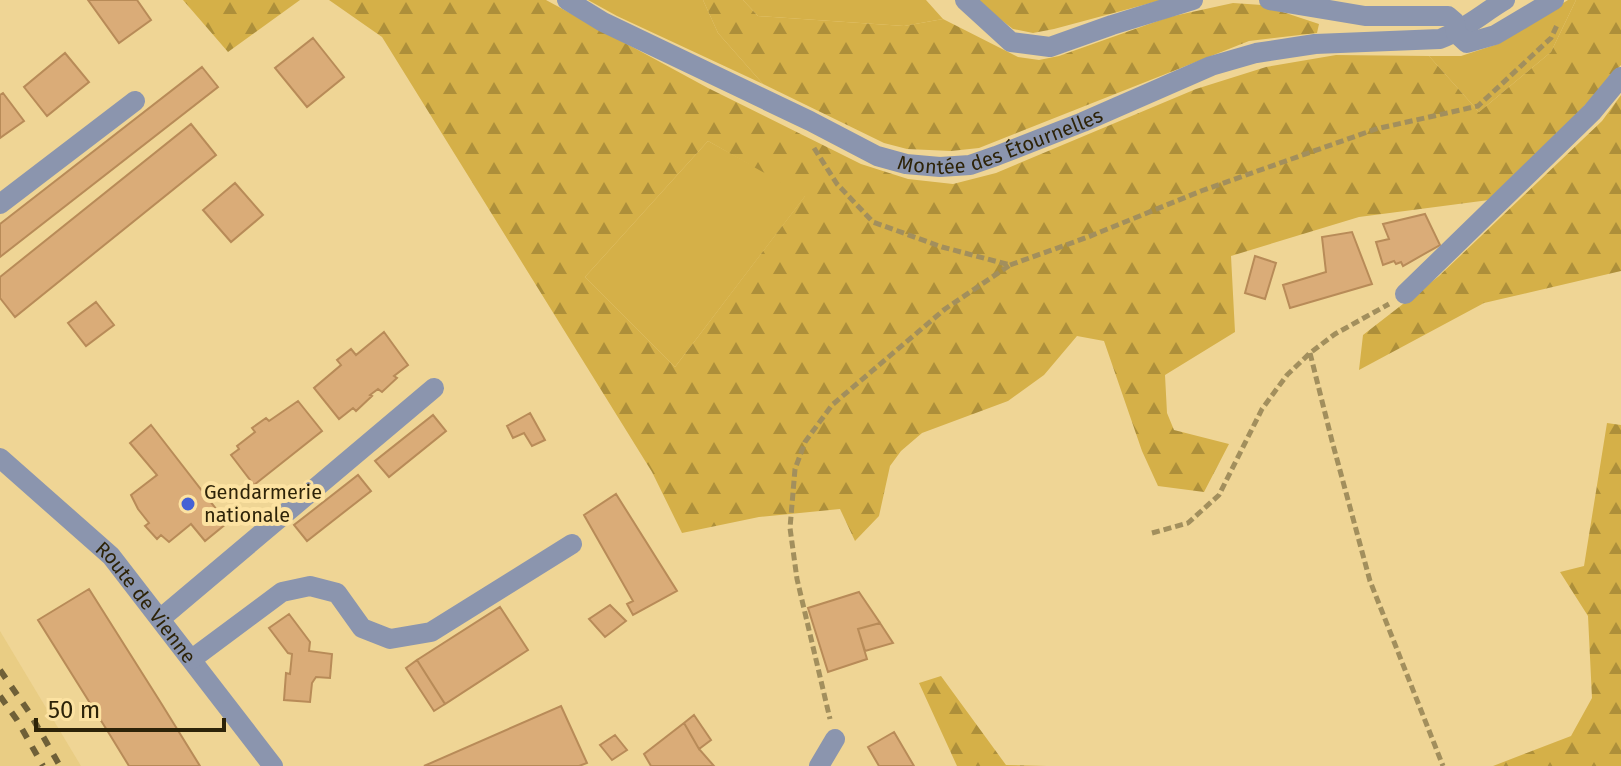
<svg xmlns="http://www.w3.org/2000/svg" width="1621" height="766" viewBox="0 0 1621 766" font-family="'Fira Sans',sans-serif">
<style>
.built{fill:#e9cd84}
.green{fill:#d5b048}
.forest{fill:url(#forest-firs);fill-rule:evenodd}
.building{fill:#daac78;stroke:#b88b58;stroke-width:2}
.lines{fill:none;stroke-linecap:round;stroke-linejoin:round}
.path{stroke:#a28f5d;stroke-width:5;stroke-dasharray:8 4;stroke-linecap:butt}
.minor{stroke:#8b95ae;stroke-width:20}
.rail{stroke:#6f6038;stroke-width:6;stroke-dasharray:10 10;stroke-linecap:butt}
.poi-dot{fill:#4562d5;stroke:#fce2a1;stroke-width:3}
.labels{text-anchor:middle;stroke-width:8;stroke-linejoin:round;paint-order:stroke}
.street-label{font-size:20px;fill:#2d2308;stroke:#fce2a1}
.poi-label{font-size:20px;fill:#2d2308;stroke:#fce2a1;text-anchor:start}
</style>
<defs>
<pattern id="forest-firs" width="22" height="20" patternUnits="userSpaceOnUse" patternTransform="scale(2)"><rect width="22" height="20" fill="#d5b048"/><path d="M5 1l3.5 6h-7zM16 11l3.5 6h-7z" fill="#ad8f3a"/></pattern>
</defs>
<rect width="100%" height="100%" fill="#efd595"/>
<path class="built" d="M0 631 81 766H0Z"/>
<path class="green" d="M588 0H703L718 33 763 84 617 16Z
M743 0H926L943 19 904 26 758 16Z
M1568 0H1576L1551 52 1479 112 1429 56H1461L1498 44Z
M708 141 806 195 675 367 585 277Z"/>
<path class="forest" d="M183 0H300L228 52Z
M329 0H546L708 88 861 164 908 179 953 184 996 173 1196 89 1266 67 1336 55 1429 56 1479 112 1551 52 1576 0H1621V65L1568 124 1489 200 1359 217 1231 256 1235 332 1165 375 1167 413 1174 430 1229 444 1204 492 1158 486 1142 451 1104 341 1077 336 1044 375 1008 401 922 433 901 451 890 466 879 516 855 541 840 509 759 517 682 533 652 472 382 37ZM708 141 805 196 675 367 585 277Z
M703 0H743L758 16 904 26 943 19 1018 57 1039 60 1059 56 1169 17 1233 3 1262 5 1319 24 1317 33 1249 41 979 148 951 151 907 149 884 143 763 84 718 33Z
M975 0H1162L1054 29 1033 33 1013 29Z
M1621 95V271L1484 303 1359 370 1363 335 1439 276 1602 121Z
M1607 423 1621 425V766H1493L1571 736 1592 698 1588 616 1560 572 1584 566Z
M941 676 1006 765 1047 766H957L919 683Z"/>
<path class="building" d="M88 0H137L151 20 119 43Z
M313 38 344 77 307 107 275 68Z
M65 53 89 82 47 116 24 87Z
M202 67 218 87 0 257V224Z
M3 93 24 121 0 138V95Z
M191 124 216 155 15 317 0 298V277Z
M235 183 263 215 231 242 203 210Z
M1425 214 1440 245 1403 266 1401 262 1396 264 1394 261 1383 265 1376 242 1389 239 1383 224Z
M1352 232 1372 284 1290 308 1283 285 1326 272 1322 237Z
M1255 256 1276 263 1265 299 1245 293Z
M96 302 114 325 86 346 68 323Z
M384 332 408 365 394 376 397 378 382 392 378 389 370 395 372 396 356 411 353 408 339 419 314 388 341 365 337 360 351 349 356 355Z
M298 401 322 431 254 485 231 455 239 449 237 446 255 432 252 428 266 418 269 421Z
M530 413 545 440 532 446 524 433 513 438 507 426Z
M433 415 446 431 389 477 375 461Z
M151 425 227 523 205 541 191 524 169 542 161 535 157 539 145 526 149 523 138 509 131 495 157 475 130 443Z
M358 475 371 491 307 541 294 525Z
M616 494 677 591 633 615 627 604 633 601 584 515Z
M89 589 161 703 200 766H129L110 735 38 620Z
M859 592 880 623 858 629 867 659 828 672 808 608Z
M610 605 626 621 605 637 589 619Z
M500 607 528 650 445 704 417 660Z
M289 614 310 642 309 651 332 654 330 678 316 677 312 683 310 702 284 700 286 673 290 674 292 654 288 653 269 628Z
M880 623 893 643 865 651 858 629Z
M417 660 445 704 434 711 406 668Z
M561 706 587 763 579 766H424Z
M694 715 711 740 699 749 684 723Z
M684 723 699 749 714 766H651L644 754Z
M894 732 914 766H879L868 747Z
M615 735 627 750 612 760 600 745Z"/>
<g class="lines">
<path class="path" d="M814 148 837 184 873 222 942 247 1010 265 945 309 832 405 805 442 795 469 790 528 797 579 830 719
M1010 265 1088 237 1201 191 1376 129 1478 106 1551 38 1558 23
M1310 353 1332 441 1370 581 1443 766
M1152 533 1188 523 1219 495 1262 409 1287 375 1310 353 1335 334 1389 304"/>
<g class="minor">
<path id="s1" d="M567 0 603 22 810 121 877 156 906 164 940 167 970 165 996 156 1083 122 1211 66 1256 53 1315 44 1440 39C1464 30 1483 13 1505 0"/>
<path d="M965 0 1011 42 1050 47 1112 25 1193 0"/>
<path d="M1269 0 1365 16H1448L1455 22 1456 33 1467 43 1495 35 1554 0"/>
<path d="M0 204 135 101"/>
<path d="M1405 294 1592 112 1621 77"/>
<path id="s2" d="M0 458 111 556 273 766"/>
<path d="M160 619 434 388"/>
<path d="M192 659 282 592 310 586 337 593 362 628 390 639 431 632 572 544"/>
<path d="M819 766 835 739"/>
</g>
<path class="rail" d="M0 670 29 712 60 766
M0 696 17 720 43 766"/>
</g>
<circle class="poi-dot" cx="188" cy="504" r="8"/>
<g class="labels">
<g class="street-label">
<text dy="7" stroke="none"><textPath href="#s1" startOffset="476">Montée des Étournelles</textPath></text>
<text dy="7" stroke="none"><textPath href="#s2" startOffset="206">Route de Vienne</textPath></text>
</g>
<g class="poi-label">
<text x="204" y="499">Gendarmerie<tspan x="204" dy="23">nationale</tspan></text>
</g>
</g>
<path d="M36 718v12h188v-12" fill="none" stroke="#2d2308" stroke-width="4"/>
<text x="48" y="718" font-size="24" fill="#2d2308" stroke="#fce2a1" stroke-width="6" paint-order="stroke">50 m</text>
</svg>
